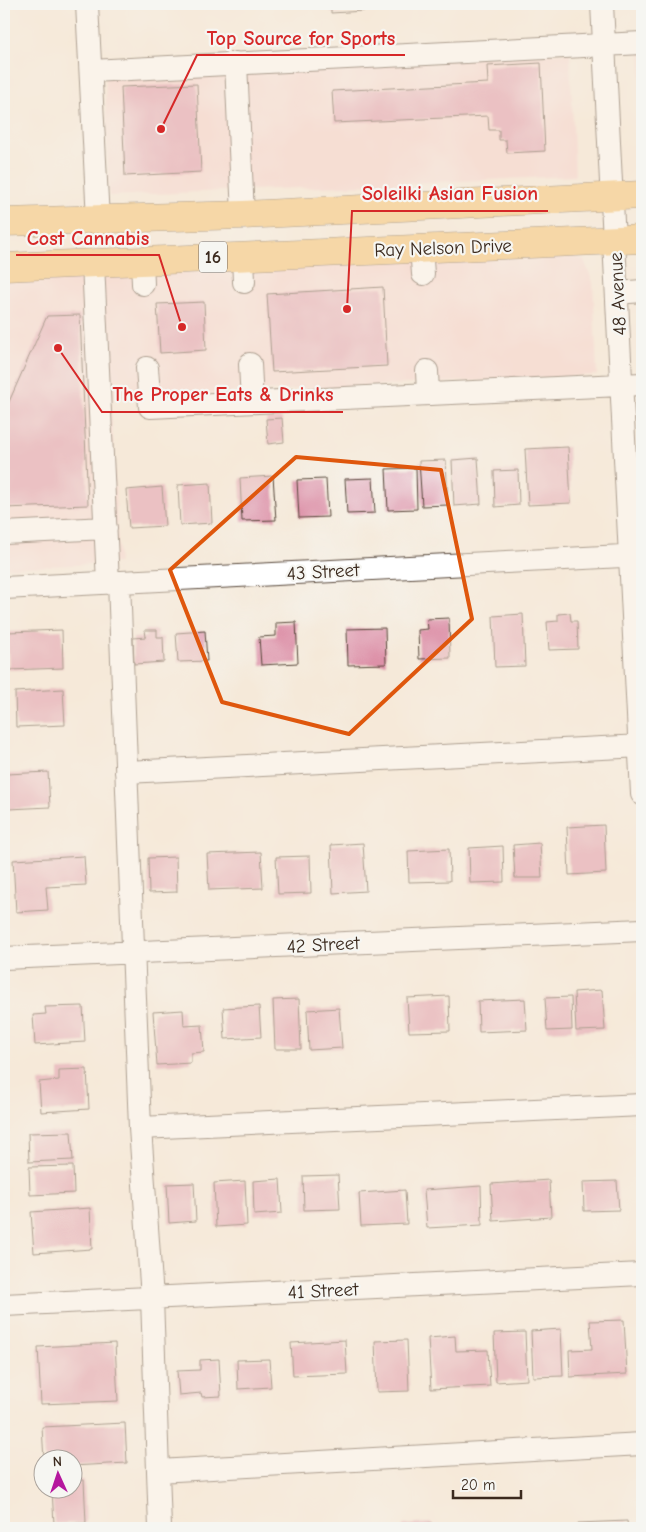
<svg xmlns="http://www.w3.org/2000/svg" width="646" height="1532" viewBox="0 0 646 1532" font-family="'Comic Neue',sans-serif">
<style>
.built{fill:#f7d0cd}
.building{fill:#dd91a8}
.lines{fill:none;stroke-linecap:round;stroke-linejoin:round}
.minor-casing{stroke:#57473a;stroke-width:24}
.highway-casing{stroke:#57473a;stroke-width:29}
.minor{stroke:#fff;stroke-width:22}
.highway{stroke:#f5c16b;stroke-width:28}
.marked{fill:none;stroke:#df570d;stroke-width:4;stroke-linejoin:round}
.labels{text-anchor:middle;stroke-width:4.5;stroke-linejoin:round;paint-order:stroke}
.shield{fill:#f6f6f2;stroke:#73675e;stroke-width:1}
.shield-label{font-size:18px;font-weight:bold;fill:#3b2a1e}
.street-label{font-size:19px;fill:#3b2a1e;stroke:#f6f6f2}
.leader{fill:none;stroke:#d62828;stroke-width:2}
.callout-dot{fill:#d62828;stroke:#f6f6f2;stroke-width:2}
.callout-label{font-size:20px;text-anchor:middle;font-weight:bold;fill:#d62828;stroke:#f6f6f2;stroke-width:4.5;stroke-linejoin:round;paint-order:stroke}
</style>
<rect width="100%" height="100%" fill="#f6f6f2"/>
<filter id="ink" filterUnits="userSpaceOnUse"><feTurbulence type="fractalNoise" baseFrequency=".02" numOctaves="2"/><feDisplacementMap in="SourceGraphic" scale="10" xChannelSelector="R" yChannelSelector="G"/><feConvolveMatrix kernelMatrix="1 2 1 2 8 2 1 2 1" color-interpolation-filters="sRGB"/></filter>
<filter id="wash" filterUnits="userSpaceOnUse"><feTurbulence type="fractalNoise" baseFrequency=".0096" numOctaves="4" result="noise"/><feDisplacementMap in="SourceGraphic" scale="20" xChannelSelector="R" yChannelSelector="G"/><feGaussianBlur stdDeviation="1.12" result="paint"/><feColorMatrix in="noise" values="0 0 0 0 0 0 0 0 0 0 0 0 0 0 0 0 0 1.4 0 .05"/><feComposite in="paint" operator="in"/></filter>
<g filter="url(#wash)">
<rect width="100%" height="100%" fill="#f5e9d9"/>
<path class="built" d="M640 52H642V132Z
M570 53 575 176 109 196 105 75Z
M565 253 584 260 593 282 597 375 111 398 119 563 4 568V281Z"/>
<g id="blocks">
<path class="building" d="M331 4H363L364 11 331 13Z
M541 63 545 151 507 153 506 140H499V130H489L488 116 334 123 332 91 488 83 487 66Z
M197 84 201 172 125 176 121 87Z
M383 287 387 366 272 372 267 294Z
M204 302 206 350 160 353 157 304Z
M80 315 88 505 4 508V413L47 316Z
M282 418 284 442 268 444 266 419Z
M568 447 571 503 528 505 525 449Z
M478 458 481 504 454 506 452 460Z
M446 460 448 505 422 506 419 461Z
M416 468 417 509 388 510 386 469Z
M518 470 519 505 495 507 494 471Z
M273 476 276 520 242 521 240 478Z
M373 478 375 513 347 514 345 479Z
M326 479 328 517 299 518 297 480Z
M210 483 212 523 180 525 178 485Z
M162 487 165 526 129 528 126 490Z
M570 613 571 621H577L578 649 549 650 547 622 558 621V614Z
M523 614 525 666 495 667 493 616Z
M449 618 450 658 419 659 418 630 428 629 427 619Z
M296 622 298 663 261 665 259 637 276 636V623Z
M385 628 386 664 348 665 347 629Z
M62 630 63 668 9 670 7 632Z
M145 630H157V637H163L164 662 134 664 133 638 146 637Z
M205 631 207 661 178 662 176 633Z
M63 689 65 725 16 727 15 692Z
M48 772 50 807 9 809 7 774Z
M604 825 606 873 569 875 567 827Z
M363 843 366 891 333 893 331 845Z
M540 843 542 878H515L513 845Z
M503 846 504 882 470 883 469 848Z
M449 849 450 881 409 882 408 851Z
M261 852 263 888 209 890 207 854Z
M84 856 86 885 46 887 48 910 16 912 13 860Z
M310 856 311 893 278 894 276 857Z
M176 857 177 892 149 893 148 858Z
M602 990 605 1030 576 1031 574 992Z
M449 996 450 1031 409 1032 407 998Z
M571 997 572 1030 547 1031 545 998Z
M299 999 301 1049H275L273 1000Z
M525 999 527 1030 479 1032 478 1001Z
M83 1006 85 1042 35 1045 33 1015 46 1014 45 1007Z
M259 1006 261 1037 225 1039 223 1008Z
M339 1008 342 1048 309 1050 307 1010Z
M183 1010 184 1026 202 1025 204 1052 191 1053V1063L157 1065 153 1012Z
M87 1069 89 1109 41 1112 39 1082 59 1080V1070Z
M71 1132 73 1160 29 1162 28 1133Z
M73 1166 74 1193 30 1195 29 1167Z
M338 1175 340 1209 304 1210 303 1176Z
M280 1179 282 1213 254 1215 253 1181Z
M549 1180 551 1217 493 1221 491 1184Z
M245 1181 247 1225 216 1227 214 1183Z
M617 1181 619 1210 584 1211 583 1182Z
M194 1183 196 1221 169 1223 167 1184Z
M481 1186 482 1225 427 1228 424 1190Z
M405 1190 407 1224 361 1226 359 1193Z
M90 1208 92 1249 34 1253 31 1212Z
M624 1320 627 1374 570 1377 569 1350 592 1349 590 1321Z
M561 1329 563 1376 533 1377 531 1331Z
M525 1332 527 1380 496 1382 494 1333Z
M455 1336 456 1351 488 1350 490 1386 431 1389 428 1338Z
M345 1340 347 1374 293 1376 291 1343Z
M407 1340 409 1391 377 1392 375 1341Z
M115 1343 118 1401 41 1404 38 1347Z
M219 1359 221 1396 202 1397 201 1393 179 1395 177 1371 200 1370V1360Z
M269 1359 271 1387 238 1389 237 1360Z
M125 1423 127 1463 72 1466V1460H44L42 1427Z
M72 1480H84L86 1523 54 1524 52 1490H72Z
M627 1521 628 1528H578V1523Z
M432 1523V1528H403V1525Z
M258 1525V1528H230V1526Z
M543 1525V1528H519V1527Z"/>
</g>
</g>
<g filter="url(#ink)">
<use href="#blocks" fill-opacity="0" stroke="#57473a" stroke-width="1"/>
<g class="lines">
<g class="minor-casing">
<path id="minor" d="M87 4 98 220
M602 4 642 794
M236 63 243 215
M91 71 642 43
M421 247 423 274
M243 256 244 282
M142 260 143 284
M93 263 108 583
M617 293 642 291
M250 364 252 402
M147 368 150 407 642 384
M427 371 428 394
M4 533 106 528
M119 582 140 1128 152 1298 158 1471 642 1444
M4 588 642 555
M126 772 642 746
M4 958 642 930
M140 1128 642 1105
M4 1305 642 1274
M158 1471 160 1528"/>
</g>
<g class="highway-casing">
<path id="highway" d="M4 222 243 215 642 195
M4 267 642 239"/>
</g>
<use href="#minor" class="minor"/>
<use href="#highway" class="highway"/>
</g>
</g>
<path d="M0 0H646V1532H0ZM296 457 441 470 472 619 349 734 222 702 170 570Z" fill="#f5e9d9" fill-opacity=".55" fill-rule="evenodd"/>
<path class="marked" d="M296 457 441 470 472 619 349 734 222 702 170 570Z"/>
<g class="labels">
<rect class="shield" x="199" y="241.5" width="28" height="31" rx="4"/>
<g class="shield-label">
<text x="213" y="263">16</text>
</g>
<g class="street-label">
<text transform="translate(443 247) rotate(-2)" y="7">Ray Nelson Drive</text>
<text transform="translate(617 294) rotate(-93)" y="7">48 Avenue</text>
<text transform="translate(323 571) rotate(-3)" y="7">43 Street</text>
<text transform="translate(323 944) rotate(-3)" y="7">42 Street</text>
<text transform="translate(323 1290) rotate(-3)" y="7">41 Street</text>
</g>
</g>
<path class="leader" d="M161 129L197 55H405M347 309L352 211H548M182 327L159 255H16M58 348L102 412H343"/>
<g class="callout-dot">
<circle cx="161" cy="129" r="5"/>
<circle cx="347" cy="309" r="5"/>
<circle cx="182" cy="327" r="5"/>
<circle cx="58" cy="348" r="5"/>
</g>
<g class="callout-label">
<text x="301" y="45">Top Source for Sports</text>
<text x="450" y="200">Soleilki Asian Fusion</text>
<text x="88" y="245">Cost Cannabis</text>
<text x="223" y="401">The Proper Eats &amp; Drinks</text>
</g>
<rect width="646" height="1532" fill="none" stroke="#f6f6f2" stroke-width="20"/>
<g transform="translate(58 1474) rotate(357)"><circle r="24" fill="#f6f6f2" stroke="#aba49d"/>
<path d="M0-4L9 19L0 12L-9 19Z" fill="#b5179e"/>
<text y="-8" font-size="14" font-weight="bold" text-anchor="middle" fill="#3b2a1e">N</text>
</g>
<path d="M453 1490v8h68v-8" fill="none" stroke="#3b2a1e" stroke-width="2.5"/>
<text x="461" y="1490" font-size="15" fill="#3b2a1e" stroke="#f6f6f2" stroke-width="4" paint-order="stroke">20 m</text>
</svg>
